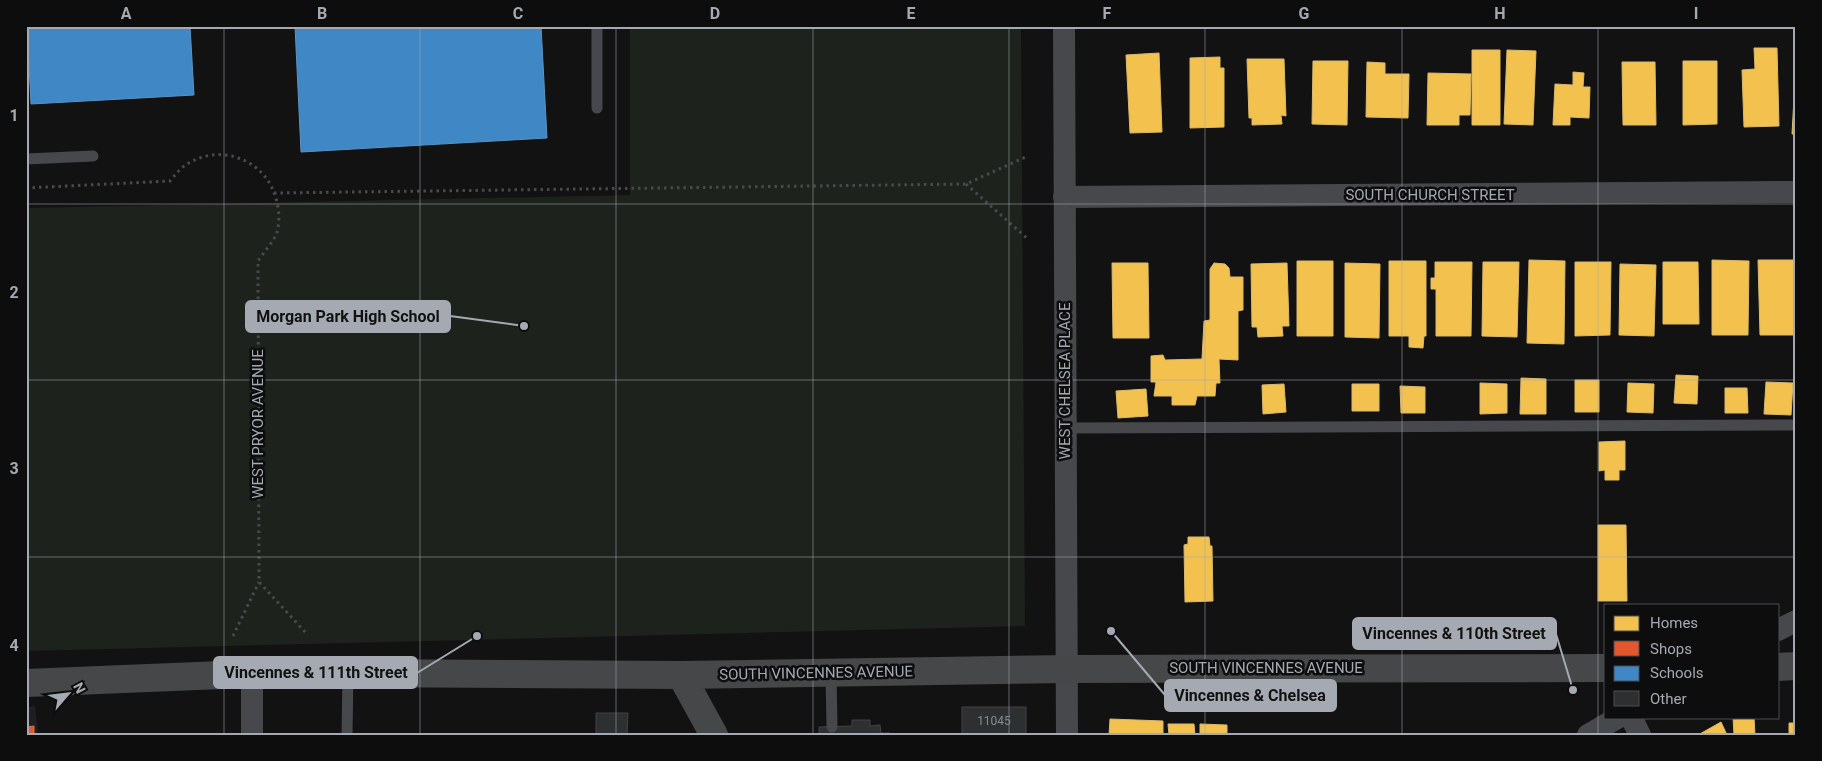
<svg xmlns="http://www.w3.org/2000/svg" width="1822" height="761" viewBox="0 0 1822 761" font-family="Roboto,sans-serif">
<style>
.built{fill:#1f1f21}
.green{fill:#1d221d}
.homes{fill:#f2c14e;stroke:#dbba6c}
.shops{fill:#e4572e;stroke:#d17056}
.schools{fill:#3f88c5;stroke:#5e92bf}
.building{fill:#2e2f30;stroke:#424346}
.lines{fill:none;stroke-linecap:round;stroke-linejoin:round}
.path{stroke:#494a4c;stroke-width:3;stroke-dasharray:2.5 4;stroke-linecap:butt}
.service{stroke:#47484c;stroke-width:11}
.minor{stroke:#47484c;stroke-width:22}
.secondary{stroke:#464749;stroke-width:28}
.grid{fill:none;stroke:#a5aab2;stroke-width:1;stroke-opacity:0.55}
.labels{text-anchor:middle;stroke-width:5;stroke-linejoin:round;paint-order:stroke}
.number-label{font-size:12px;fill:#878b92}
.street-label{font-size:15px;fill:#a5aab2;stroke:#0d0d0e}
.leader{fill:none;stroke:#a5aab2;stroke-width:2}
.callout-dot{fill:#a5aab2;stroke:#0d0d0e;stroke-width:2}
.callout{fill:#a5aab2;stroke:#a5aab2;stroke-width:2}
.callout-label{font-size:16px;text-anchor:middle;font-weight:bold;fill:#111}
.neatline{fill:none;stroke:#a5aab2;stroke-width:2}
.grid-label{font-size:16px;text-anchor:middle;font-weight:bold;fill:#a5aab2}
</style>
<rect width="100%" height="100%" fill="#121213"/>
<path class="built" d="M35 706 38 735H26V707Z"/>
<path class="green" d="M630 26H1021L1025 626 26 651V208L630 195Z"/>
<path class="homes" d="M1754 48H1777L1779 126 1744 127 1742 70 1755 69Z
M1472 50H1500V125H1472Z
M1507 50 1536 51 1533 125 1504 124Z
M1159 53 1162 132 1130 133 1126 55Z
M1220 57V68H1224V127L1190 128V58Z
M1247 59H1284L1286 116 1281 115 1282 124 1252 125V118H1249Z
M1313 61H1348L1347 125 1312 124Z
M1683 61H1717V124L1683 125Z
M1367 62 1385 63V74H1409L1408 118 1366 117Z
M1622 62H1655L1656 125H1623Z
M1796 62V134H1792Z
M1573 72 1584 73 1583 87H1590L1589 118 1570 117V125H1553L1555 84 1573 85Z
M1428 73 1471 74 1470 115H1459V125H1427Z
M1529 260 1565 261 1564 344 1527 343Z
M1712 260 1749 261 1748 335H1712Z
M1758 260H1795L1796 335H1760Z
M1297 261H1333V336H1297Z
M1389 261H1426V336H1424L1423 348 1409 347V336H1389Z
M1435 262H1472L1471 336H1436V289H1431V278H1435Z
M1483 262H1519L1517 337 1482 336Z
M1575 262H1611L1610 335 1575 336Z
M1663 262H1698L1699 324H1663Z
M1112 263H1148L1149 338H1113Z
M1214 263 1225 264 1229 268 1230 277H1243V310L1238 311V360L1219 359 1220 383H1216L1215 396H1197L1195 405H1172V396H1154L1156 382H1151V356L1163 355 1165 360 1202 359 1204 321 1210 320V269Z
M1287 263 1289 326H1282L1283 336 1258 337 1257 327H1252L1251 264Z
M1345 263 1380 264 1379 338 1345 337Z
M1620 264 1656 265 1654 336 1619 335Z
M1676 375 1698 376 1697 404 1674 403Z
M1521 378 1546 379V414H1520Z
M1575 380H1599V412H1575Z
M1766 382 1793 383 1791 415 1764 414Z
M1480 383 1507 384V413L1480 414Z
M1628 383 1654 384 1653 413 1627 412Z
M1284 384 1286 412 1263 414 1262 385Z
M1352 384H1379V411H1352Z
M1400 386 1425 387V413H1401Z
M1725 388H1747L1748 413H1725Z
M1146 389 1148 416 1118 418 1116 391Z
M1625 441V470H1619V480H1605V470L1599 471V442Z
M1598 525H1626L1627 601H1598Z
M1188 537H1209L1210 546H1212L1213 601 1185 602 1184 545 1188 544Z
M1733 717H1754L1755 735H1734Z
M1110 719 1163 721V735H1109Z
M1721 722 1727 735H1698Z
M1789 723H1796V735H1789Z
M1168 724H1194L1195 735H1169Z
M1200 724 1227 725V735H1200Z"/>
<path class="shops" d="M34 726V735H26V727Z"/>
<path class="schools" d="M27 26H190L194 95 31 104Z
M295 26H541L547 138 301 152Z"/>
<path class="building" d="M962 707H1026V735H962Z
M596 713H628L627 735H596Z
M852 720H870V726L880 725 881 733H890V735H819V727L852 726Z"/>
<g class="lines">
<path class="path" d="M966 184 1029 240
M26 188 170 181C176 174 181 167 189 163 220 144 260 159 273 190 278 202 281 218 277 232 275 240 263 253 258 261L259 582 307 634
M274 193 966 184 1028 156
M233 636 259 582"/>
<path class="service" d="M597 108V26
M26 159 93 156
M1065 428 1796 425
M831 672 832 727
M347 735 348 673"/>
<path class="minor" d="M1064 26 1067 735
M1064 197 1796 192
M1778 630 1796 621
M1631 717 1640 735
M252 735V675
M1588 735 1619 717"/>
<path class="secondary" d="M1778 667 1796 666
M681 675 714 735
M26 683 222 675 348 673 681 675 1067 669 1606 668"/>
</g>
<path class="grid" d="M224 26V735M420 26V735M616 26V735M813 26V735M1009 26V735M1205 26V735M1402 26V735M1598 26V735M26 204H1796M26 380H1796M26 557H1796"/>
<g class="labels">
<g class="number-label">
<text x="994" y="725">11045</text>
</g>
<g class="street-label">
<text x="1430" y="200">SOUTH CHURCH STREET</text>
<text transform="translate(1065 381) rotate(-90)" y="5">WEST CHELSEA PLACE</text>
<text transform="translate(258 424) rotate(-90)" y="5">WEST PRYOR AVENUE</text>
<text x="1266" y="673">SOUTH VINCENNES AVENUE</text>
<text transform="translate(816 673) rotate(-1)" y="5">SOUTH VINCENNES AVENUE</text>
</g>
</g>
<path class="leader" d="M524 326L450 316M1573 690L1556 634M477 636L417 673M1111 631L1165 695"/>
<g class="callout-dot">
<circle cx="524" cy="326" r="5"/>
<circle cx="1573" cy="690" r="5"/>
<circle cx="477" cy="636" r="5"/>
<circle cx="1111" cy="631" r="5"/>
</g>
<g class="callout">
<rect x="246" y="301" width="204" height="31" rx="5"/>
<rect x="1353" y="618" width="203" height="31" rx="5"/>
<rect x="214" y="657" width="203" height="31" rx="5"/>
<rect x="1165" y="680" width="171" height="31" rx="5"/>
</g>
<g class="callout-label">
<text x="348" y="322">Morgan Park High School</text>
<text x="1454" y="639">Vincennes &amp; 110th Street</text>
<text x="316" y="678">Vincennes &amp; 111th Street</text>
<text x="1250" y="701">Vincennes &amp; Chelsea</text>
</g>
<rect width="1822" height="761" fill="none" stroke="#0d0d0e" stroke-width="55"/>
<rect x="1604" y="604" width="175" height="115" fill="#0d0d0e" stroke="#4a4c50"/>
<rect x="1614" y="616" width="25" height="15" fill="#f2c14e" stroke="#4a4c50"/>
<text x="1650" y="628" font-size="15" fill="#a5aab2">Homes</text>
<rect x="1614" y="641" width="25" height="15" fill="#e4572e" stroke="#4a4c50"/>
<text x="1650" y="654" font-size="15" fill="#a5aab2">Shops</text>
<rect x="1614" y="666" width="25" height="15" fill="#3f88c5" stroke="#4a4c50"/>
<text x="1650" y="678" font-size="15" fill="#a5aab2">Schools</text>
<rect x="1614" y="691" width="25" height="15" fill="#2e2f30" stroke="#4a4c50"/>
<text x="1650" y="704" font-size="15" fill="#a5aab2">Other</text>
<g transform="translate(68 694) rotate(62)" stroke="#0d0d0e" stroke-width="4" paint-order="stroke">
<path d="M0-4L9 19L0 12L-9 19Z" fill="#a5aab2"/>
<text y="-8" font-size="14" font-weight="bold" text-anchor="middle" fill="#a5aab2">N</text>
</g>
<rect x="28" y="28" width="1766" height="706" class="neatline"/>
<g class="grid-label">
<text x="126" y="19">A</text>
<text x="322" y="19">B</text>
<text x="518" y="19">C</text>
<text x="715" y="19">D</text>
<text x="911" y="19">E</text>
<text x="1107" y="19">F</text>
<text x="1304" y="19">G</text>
<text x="1500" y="19">H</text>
<text x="1696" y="19">I</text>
<text x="14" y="121">1</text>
<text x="14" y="298">2</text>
<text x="14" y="474">3</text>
<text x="14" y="651">4</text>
</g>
</svg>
